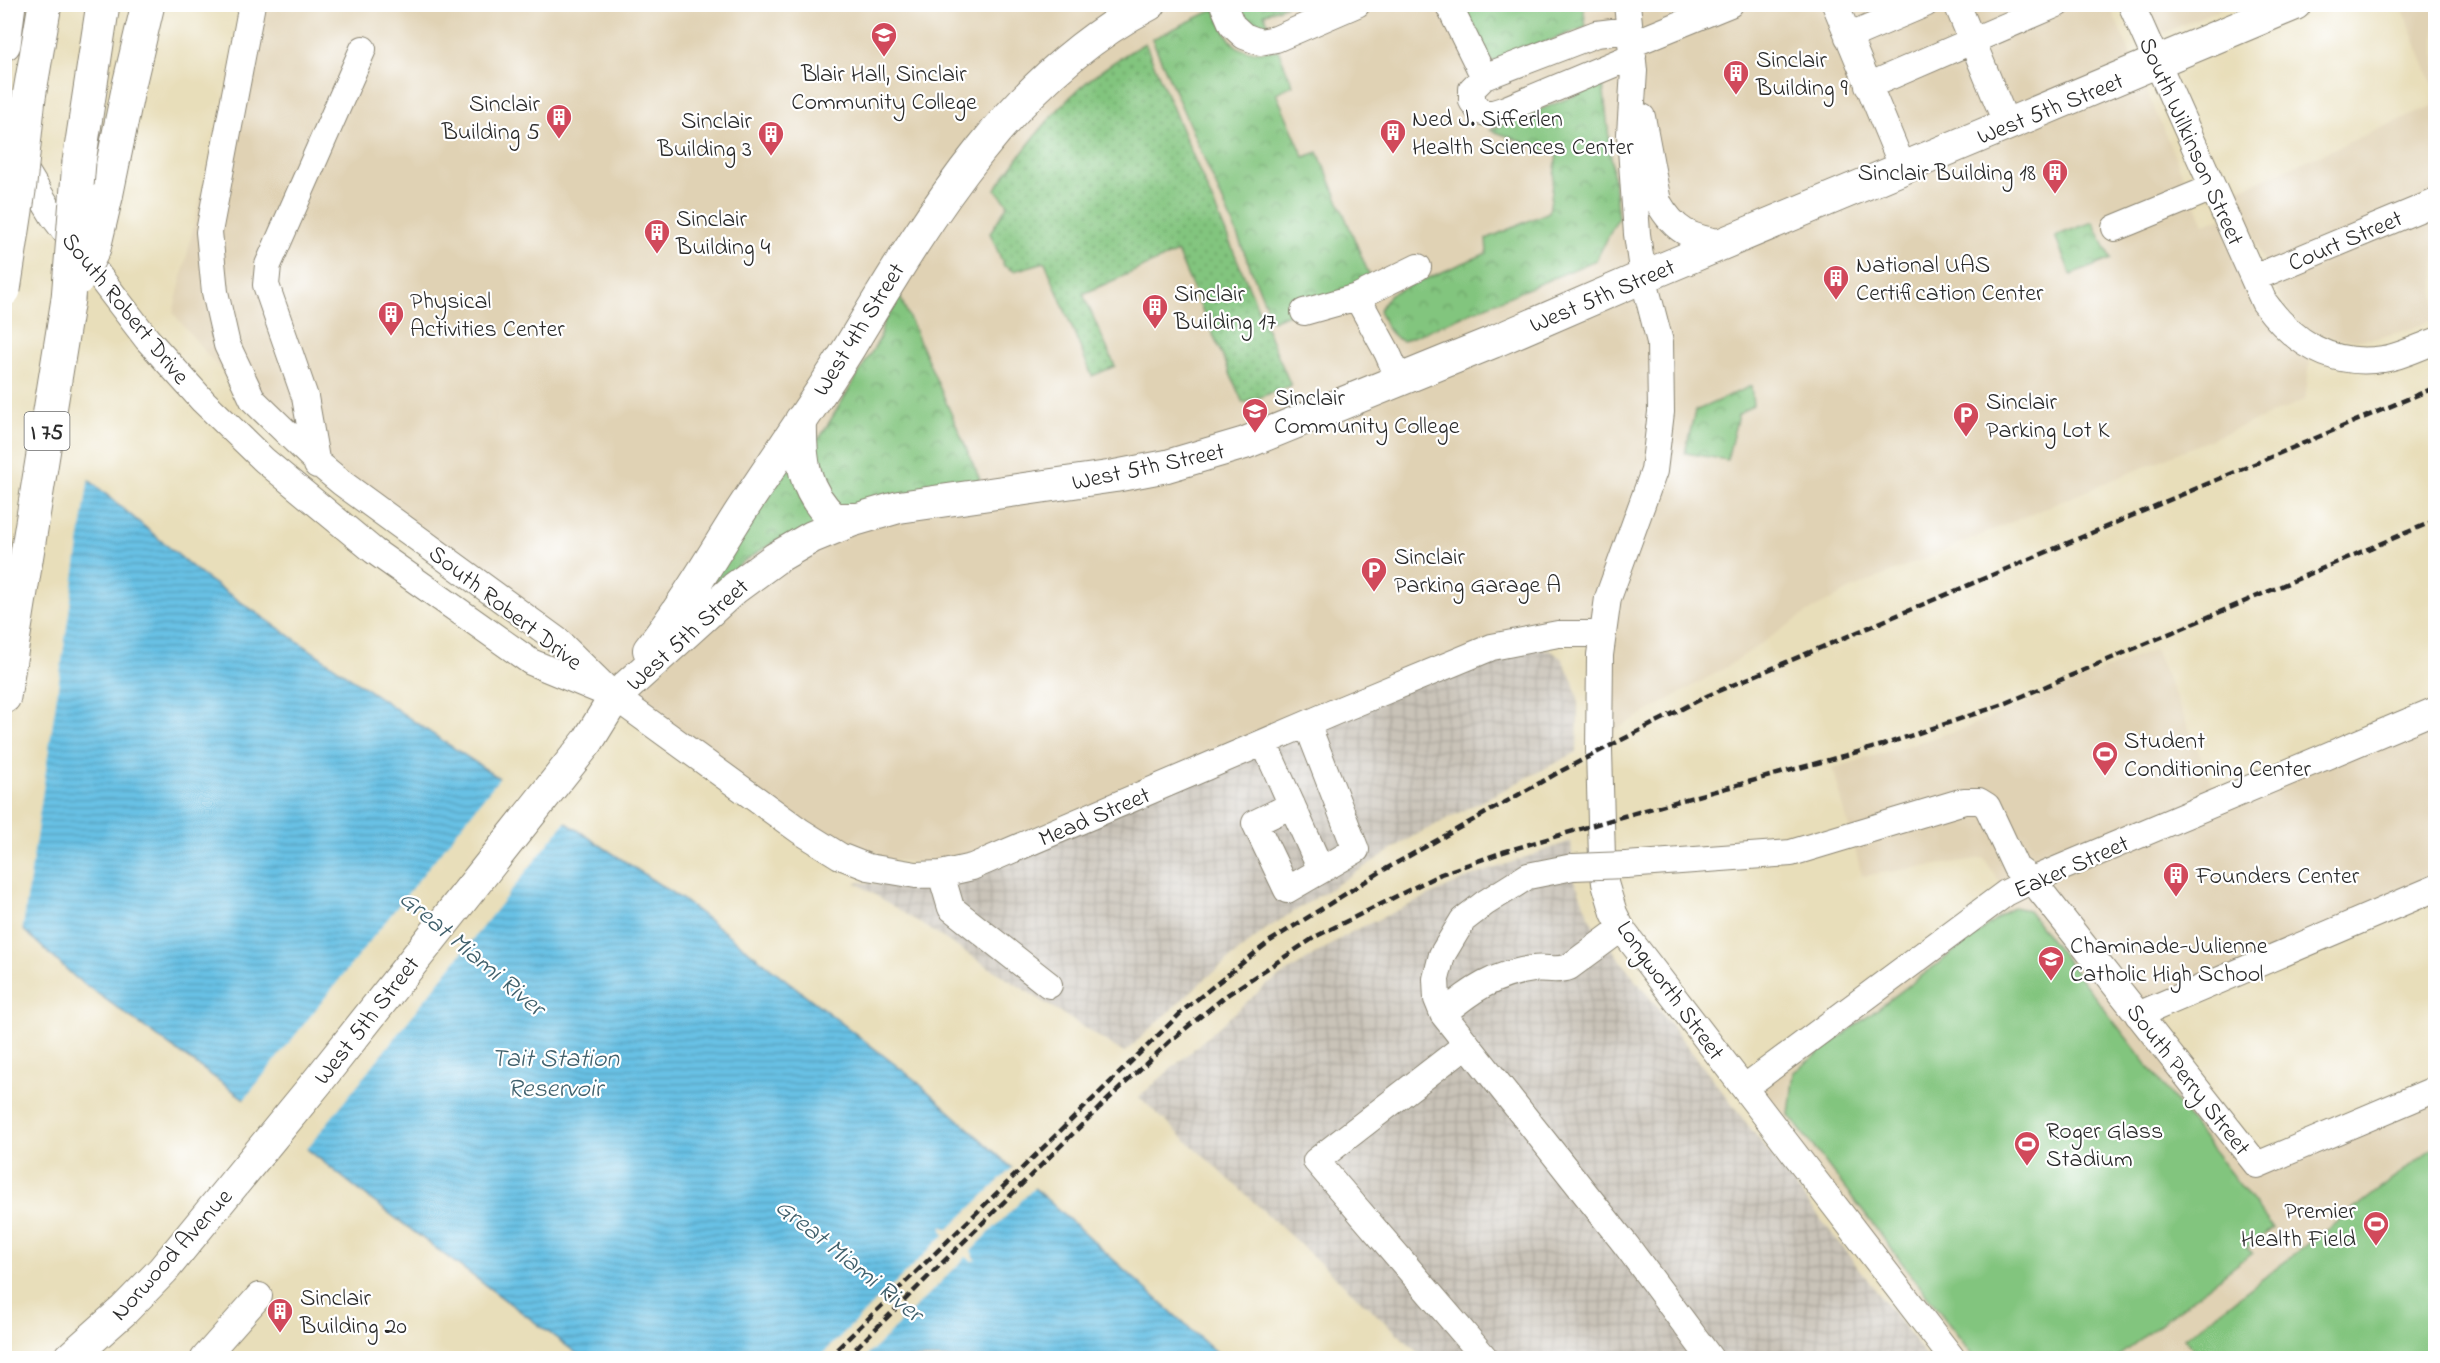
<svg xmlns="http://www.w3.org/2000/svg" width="2440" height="1363" viewBox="0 0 2440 1363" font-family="'Indie Flower',sans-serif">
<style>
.built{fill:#e0d2b4}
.industrial{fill:url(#industrial-grid)}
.grass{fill:url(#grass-dots);stroke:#567854;stroke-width:1.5}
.park{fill:url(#park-crowns);stroke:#567854;stroke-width:1.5}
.pitch{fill:#82c57e;stroke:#567854;stroke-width:1.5}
.water{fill:url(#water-rules);stroke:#4a7688;stroke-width:1.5}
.pier{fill:#e8deba}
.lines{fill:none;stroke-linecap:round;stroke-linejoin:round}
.minor-casing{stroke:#8a8472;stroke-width:28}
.major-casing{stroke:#8a8472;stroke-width:34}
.highway-casing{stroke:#8a8472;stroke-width:35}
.minor{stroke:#fff;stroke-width:26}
.major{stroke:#fff;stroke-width:32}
.highway{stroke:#fff;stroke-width:33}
.rail{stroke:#2b2b2b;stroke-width:4.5;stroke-dasharray:9 4.5;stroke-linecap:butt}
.minor-bridge-casing{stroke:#8a8472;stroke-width:28;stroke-linecap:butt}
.highway-bridge-casing{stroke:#8a8472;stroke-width:35;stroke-linecap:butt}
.minor-bridge{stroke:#fff;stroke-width:26}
.highway-bridge{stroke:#fff;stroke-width:33}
.labels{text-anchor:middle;stroke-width:4.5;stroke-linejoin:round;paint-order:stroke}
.shield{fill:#fff;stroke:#6b6b6b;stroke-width:1.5}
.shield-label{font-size:22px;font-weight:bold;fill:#2b2b2b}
.poi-label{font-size:24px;fill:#2b2b2b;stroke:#fff;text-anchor:start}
.street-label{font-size:24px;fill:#2b2b2b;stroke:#fff}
.water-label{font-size:26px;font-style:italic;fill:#40606c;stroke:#fff}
</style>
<defs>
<pattern id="industrial-grid" width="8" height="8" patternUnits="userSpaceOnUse" patternTransform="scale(1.5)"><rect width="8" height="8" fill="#c9c3b8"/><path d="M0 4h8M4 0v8" fill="none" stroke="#ada89e"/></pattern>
<pattern id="grass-dots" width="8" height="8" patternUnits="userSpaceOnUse" patternTransform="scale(1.5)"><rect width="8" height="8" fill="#82c57e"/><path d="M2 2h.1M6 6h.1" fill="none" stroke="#6ba067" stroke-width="1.8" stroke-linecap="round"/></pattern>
<pattern id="park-crowns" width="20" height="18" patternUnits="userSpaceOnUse" patternTransform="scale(1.5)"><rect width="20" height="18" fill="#82c57e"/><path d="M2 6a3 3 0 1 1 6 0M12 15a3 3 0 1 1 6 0" fill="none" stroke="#6ba067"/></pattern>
<pattern id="water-rules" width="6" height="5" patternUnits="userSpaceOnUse" patternTransform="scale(1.5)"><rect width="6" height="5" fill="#68c1e5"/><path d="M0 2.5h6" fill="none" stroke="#569dba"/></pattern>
</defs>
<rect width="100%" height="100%" fill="#fff"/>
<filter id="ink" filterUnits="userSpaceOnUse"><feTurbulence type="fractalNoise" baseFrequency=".0167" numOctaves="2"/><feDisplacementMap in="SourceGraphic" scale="12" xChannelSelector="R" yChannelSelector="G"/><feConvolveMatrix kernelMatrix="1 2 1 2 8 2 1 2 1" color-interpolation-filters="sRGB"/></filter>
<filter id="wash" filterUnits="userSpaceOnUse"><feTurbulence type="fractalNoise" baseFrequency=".008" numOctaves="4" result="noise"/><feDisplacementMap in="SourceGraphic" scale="24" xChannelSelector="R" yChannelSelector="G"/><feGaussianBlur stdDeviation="1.35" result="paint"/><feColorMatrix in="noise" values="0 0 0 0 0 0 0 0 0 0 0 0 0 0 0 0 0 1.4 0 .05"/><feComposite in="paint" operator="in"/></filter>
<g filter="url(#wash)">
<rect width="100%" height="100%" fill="#e8deba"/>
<path class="built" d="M2109 4 2204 224 2225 216 2254 278 2312 348 2305 400 1851 589 1808 612 1725 668 1599 739 1602 634H1558L972 867 840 856 255 406 210 358 173 313 247 5Z
M2148 5H2230L2161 34Z
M2401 5H2435V91Z
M2435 105V319L2408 330 2373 339 2337 340 2303 328 2282 303 2233 192Z
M2155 649 2220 801 2435 710V888L2138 1015 2257 1165 2435 1089V1358H1952L1745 1088 2006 893 1984 858 1862 876 1833 768 1965 728Z"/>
<path class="industrial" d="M1527 647 1549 649 1562 659 1572 679 1578 699 1577 752 1410 838 1265 930 1198 985 1124 1053 855 882 906 885 1448 672Z
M1571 841 1574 879 1592 923 1928 1358H1424L1139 1097 1265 986 1351 932 1465 879Z"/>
<path class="grass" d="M1145 43 1291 386 1243 403 1177 252 1083 294 1115 366 1092 376 1045 262 1014 271 1004 266 990 233 1008 204 995 189C1021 154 1048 116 1081 87 1101 69 1123 56 1145 43Z"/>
<path class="park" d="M1237 5H1287L1264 14 1269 26 1263 29 1247 24Z
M1461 5H1583L1586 27 1493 62 1482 52Z
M1215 9C1231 47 1235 56 1278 50L1293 85 1276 93 1304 157 1318 152 1371 279 1272 321 1234 227 1152 39Z
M1603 84 1618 218 1596 260 1403 341C1388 335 1385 324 1379 310L1390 294 1487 253 1486 239 1549 212 1557 154 1490 130Z
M2093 222 2111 259 2071 275 2055 236Z
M898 292 981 482 776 541 744 561 718 584 714 580 789 466 821 436 879 340 886 311Z
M1751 386 1753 405 1738 415 1727 460 1685 453 1695 411Z"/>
<path class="pitch" d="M2013 907 2028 910 2273 1228 2247 1248 2252 1253 2116 1358H1975L1789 1115 1794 1072Z
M2435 1147V1348L2422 1358H2200L2185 1338Z"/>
<path class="water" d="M4 386 64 459 203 576 428 731 683 900 915 1080 1222 1358H583L370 1199 243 1098 76 978 5 913Z"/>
<path class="pier" d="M5 383 66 457 89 476 22 933 4 917Z
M501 776 567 820 305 1151 243 1101Z
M1014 1166 1036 1186 971 1251 976 1260 972 1261 966 1257 865 1358H818L944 1235 941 1226 949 1229Z"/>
</g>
<g filter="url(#ink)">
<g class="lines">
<g class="minor-casing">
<path id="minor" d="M252 4 209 232 215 292 227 345 253 400 318 463 342 483 557 640 615 697 800 831 840 856 868 867 916 875 941 874 972 867 1337 711 1492 647 1558 634H1602
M1223 4 1232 25 1244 36 1260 42 1276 39 1357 4
M1448 4 1484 77 1596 34 1630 30
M1627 4 1634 71 1630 134 1637 234 1643 277 1660 342 1661 412 1654 471 1608 598 1600 655 1599 750 1602 858 1605 883 1614 913 1623 931 1952 1358
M1835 4 1903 168
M1957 4 2007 125
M2131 4 2264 302C2293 342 2330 367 2383 359 2400 357 2419 347 2436 341
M1848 37 1925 4
M1632 44 1730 4
M1484 77 1472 89V101L1479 111 1490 114 1506 109 1633 56
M1868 86 2057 4
M1642 117 1658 202C1675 232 1691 238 1724 243
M4 135 53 216 147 339 203 401 264 460 374 551 531 662 601 691
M2115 228 2212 188
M2254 278 2436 202
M1357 297 1418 267
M1304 312 1357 297 1387 352 1399 379
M317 465 305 397 266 285 268 265 363 49
M1264 743 1321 870
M1292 805 1255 823 1287 890 1356 850 1307 724
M1626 865 1791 853 1964 801H1979L1987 806 2016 868 2032 880 2257 1165 2436 1089
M1573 867 1528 876 1485 903 1463 920 1442 955 1436 979 1437 999 1443 1014 1626 1245 1710 1358
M941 874 951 908 1049 985
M1443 1014C1471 990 1495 974 1533 969 1545 967 1557 972 1569 967L1622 928
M2138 1015 2436 888
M1467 1044 1316 1161 1485 1358
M1744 1088 2006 893 2032 880 2436 710
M204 1358 259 1296"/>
</g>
<g class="major-casing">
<path id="major" d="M801 420C800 459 803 491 834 519H857
M649 650C682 608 710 560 739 514 775 459 814 404 849 348 927 219 1011 76 1150 4
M70 1358 124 1310 163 1270 318 1081 588 741 615 697 735 588 776 558 812 537 851 521 899 507 1115 476 1167 466 1245 443 1493 342 1643 277 2295 4"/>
</g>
<g class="highway-casing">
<path id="highway" d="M4 44 9 4
M29 97 45 4
M79 162 103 4
M106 197 129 85 148 4
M4 697 68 299"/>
</g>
<use href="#minor" class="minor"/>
<use href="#major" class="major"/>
<use href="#highway" class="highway"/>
<path class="rail" d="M828 1358 1185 1009 1270 941 1382 871 1561 771 1709 695 2436 387
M846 1358 1100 1107 1169 1042 1227 995 1315 937 1441 874 1503 852 1624 816 1883 745 2004 704 2436 520"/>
<g class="minor-bridge-casing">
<path id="minor-bridge" d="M1573 867 1626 865"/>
</g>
<g class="highway-bridge-casing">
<path id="highway-bridge" d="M79 278 94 248 106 197
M4 290 20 184 29 97
M68 299 79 162"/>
</g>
<use href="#minor-bridge" class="minor-bridge"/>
<use href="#highway-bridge" class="highway-bridge"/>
</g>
</g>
<defs>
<g id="university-pin" transform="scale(1.35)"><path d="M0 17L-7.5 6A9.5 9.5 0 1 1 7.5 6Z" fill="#d1495b" stroke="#fff"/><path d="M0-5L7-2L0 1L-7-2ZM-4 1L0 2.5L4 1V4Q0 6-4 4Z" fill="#fff"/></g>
<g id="building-pin" transform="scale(1.35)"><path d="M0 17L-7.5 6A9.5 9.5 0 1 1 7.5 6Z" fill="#d1495b" stroke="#fff"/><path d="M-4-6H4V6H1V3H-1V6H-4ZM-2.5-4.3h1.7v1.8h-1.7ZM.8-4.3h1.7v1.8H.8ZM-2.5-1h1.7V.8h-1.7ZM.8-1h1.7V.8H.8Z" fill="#fff"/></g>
<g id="parking-pin" transform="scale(1.35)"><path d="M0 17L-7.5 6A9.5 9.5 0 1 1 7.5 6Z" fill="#d1495b" stroke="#fff"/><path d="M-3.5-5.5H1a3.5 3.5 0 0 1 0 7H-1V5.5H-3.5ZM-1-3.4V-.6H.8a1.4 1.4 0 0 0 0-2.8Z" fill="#fff"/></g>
<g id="stadium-pin" transform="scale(1.35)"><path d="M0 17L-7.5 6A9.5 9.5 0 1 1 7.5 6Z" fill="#d1495b" stroke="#fff"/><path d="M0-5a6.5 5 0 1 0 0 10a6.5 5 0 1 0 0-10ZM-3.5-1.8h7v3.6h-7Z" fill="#fff"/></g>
<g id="school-pin" transform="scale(1.35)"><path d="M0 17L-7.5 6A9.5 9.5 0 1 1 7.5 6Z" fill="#d1495b" stroke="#fff"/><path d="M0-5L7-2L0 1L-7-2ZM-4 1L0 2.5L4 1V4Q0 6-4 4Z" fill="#fff"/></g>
</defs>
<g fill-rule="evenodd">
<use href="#university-pin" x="884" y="35"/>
<use href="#building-pin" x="1736" y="73"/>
<use href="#building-pin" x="559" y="117"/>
<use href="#building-pin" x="1393" y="132"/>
<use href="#building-pin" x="771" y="134"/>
<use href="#building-pin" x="2055" y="172"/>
<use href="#building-pin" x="657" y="232"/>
<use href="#building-pin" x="1836" y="278"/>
<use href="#building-pin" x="1155" y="307"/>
<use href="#building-pin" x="391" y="314"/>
<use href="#university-pin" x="1255" y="411"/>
<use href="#parking-pin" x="1966" y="415"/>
<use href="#parking-pin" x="1374" y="570"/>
<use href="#stadium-pin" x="2105" y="754"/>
<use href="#building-pin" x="2176" y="875"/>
<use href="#school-pin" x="2051" y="959"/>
<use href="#stadium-pin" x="2027" y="1144"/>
<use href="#stadium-pin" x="2376" y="1224"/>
<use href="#building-pin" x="280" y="1311"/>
</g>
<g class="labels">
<rect class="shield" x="24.5" y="412" width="45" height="38" rx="4.5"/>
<g class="shield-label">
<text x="47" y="439">I 75</text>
</g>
<g class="poi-label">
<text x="1756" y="67">Sinclair<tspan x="1756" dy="28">Building 9</tspan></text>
<text x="884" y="81" text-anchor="middle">Blair Hall, Sinclair<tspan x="884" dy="28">Community College</tspan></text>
<text x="540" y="111" text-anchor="end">Sinclair<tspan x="540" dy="28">Building 5</tspan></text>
<text x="1412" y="126">Ned J. Sifferlen<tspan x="1412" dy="28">Health Sciences Center</tspan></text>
<text x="752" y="128" text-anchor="end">Sinclair<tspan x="752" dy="28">Building 3</tspan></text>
<text x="2036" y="180" text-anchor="end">Sinclair Building 18</text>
<text x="676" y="226">Sinclair<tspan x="676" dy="28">Building 4</tspan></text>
<text x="1856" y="272">National UAS<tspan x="1856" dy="28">Certification Center</tspan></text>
<text x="1174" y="301">Sinclair<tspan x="1174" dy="28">Building 17</tspan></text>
<text x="410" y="308">Physical<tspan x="410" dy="28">Activities Center</tspan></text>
<text x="1274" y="405">Sinclair<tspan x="1274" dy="28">Community College</tspan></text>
<text x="1986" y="409">Sinclair<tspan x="1986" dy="28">Parking Lot K</tspan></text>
<text x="1394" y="564">Sinclair<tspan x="1394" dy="28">Parking Garage A</tspan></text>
<text x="2124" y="748">Student<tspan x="2124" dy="28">Conditioning Center</tspan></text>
<text x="2196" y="883">Founders Center</text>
<text x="2070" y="953">Chaminade-Julienne<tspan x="2070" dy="28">Catholic High School</tspan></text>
<text x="2046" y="1138">Roger Glass<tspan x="2046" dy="28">Stadium</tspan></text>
<text x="2356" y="1218" text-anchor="end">Premier<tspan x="2356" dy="28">Health Field</tspan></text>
<text x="300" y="1305">Sinclair<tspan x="300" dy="28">Building 20</tspan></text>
</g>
<g class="street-label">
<text transform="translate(2050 108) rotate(-22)" y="8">West 5th Street</text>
<text transform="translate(2192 141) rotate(66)" y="8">South Wilkinson Street</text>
<text transform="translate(2345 240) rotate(-23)" y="8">Court Street</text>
<text transform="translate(1602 295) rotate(-23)" y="8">West 5th Street</text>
<text transform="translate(126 308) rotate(51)" y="8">South Robert Drive</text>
<text transform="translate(858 329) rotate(-58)" y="8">West 4th Street</text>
<text transform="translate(1148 466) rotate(-12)" y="8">West 5th Street</text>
<text transform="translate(506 607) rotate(38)" y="8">South Robert Drive</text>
<text transform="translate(687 634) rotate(-42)" y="8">West 5th Street</text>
<text transform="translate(1094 816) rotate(-23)" y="8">Mead Street</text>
<text transform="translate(2071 866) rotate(-24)" y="8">Eaker Street</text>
<text transform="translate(1671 990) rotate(54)" y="8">Longworth Street</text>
<text transform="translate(366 1020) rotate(-52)" y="8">West 5th Street</text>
<text transform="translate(2189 1079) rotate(52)" y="8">South Perry Street</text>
<text transform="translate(171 1254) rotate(-48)" y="8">Norwood Avenue</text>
</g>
<g class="water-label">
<text transform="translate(473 952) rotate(40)" y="9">Great Miami River</text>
<text x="555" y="1066">Tait Station<tspan x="555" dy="30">Reservoir</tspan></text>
<text transform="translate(850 1259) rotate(39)" y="9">Great Miami River</text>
</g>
</g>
<rect width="2440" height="1363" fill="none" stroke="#fff" stroke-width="24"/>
</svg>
